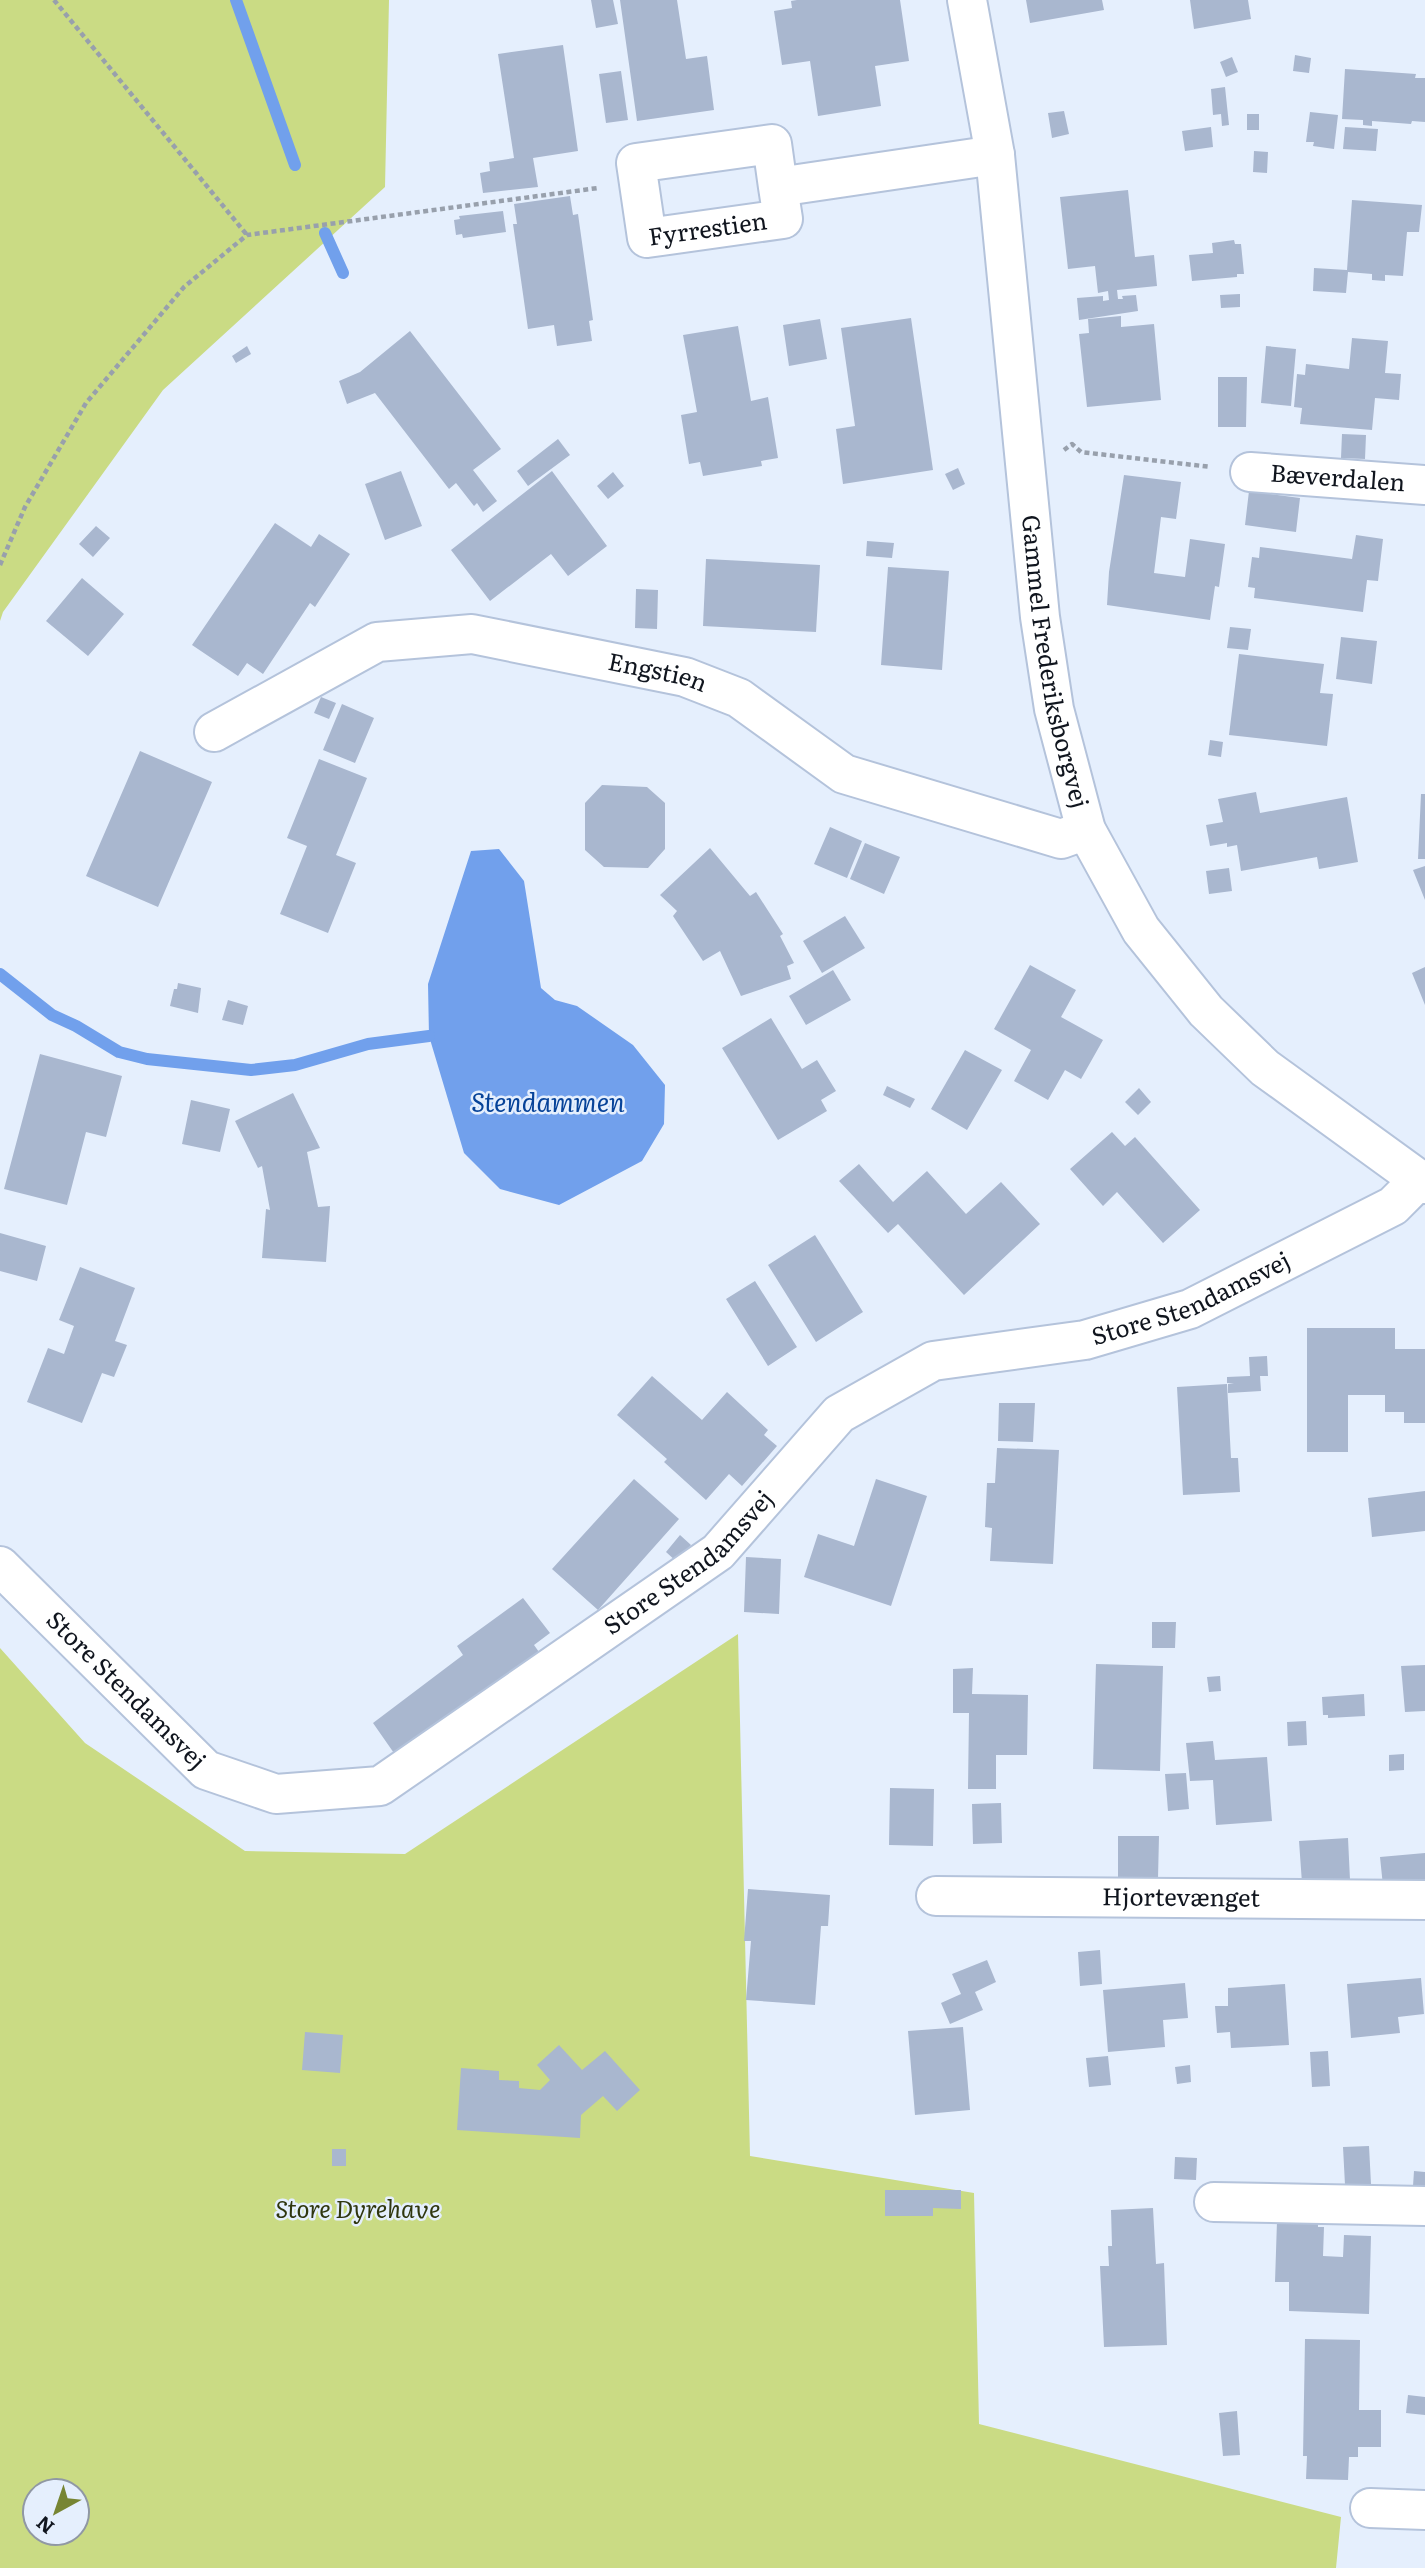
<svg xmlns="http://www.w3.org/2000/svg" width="1425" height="2568" viewBox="0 0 1425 2568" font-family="Literata,serif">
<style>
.green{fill:#cadb84;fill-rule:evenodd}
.water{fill:#71a0ec}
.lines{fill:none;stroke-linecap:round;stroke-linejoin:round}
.stream{stroke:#71a0ec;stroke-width:12}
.building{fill:#a9b7cf}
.minor-casing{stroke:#b4c3db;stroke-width:42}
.path{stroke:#98a0ac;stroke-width:4.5;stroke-dasharray:5 3.5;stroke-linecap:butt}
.minor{stroke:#fff;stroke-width:38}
.labels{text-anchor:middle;stroke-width:5;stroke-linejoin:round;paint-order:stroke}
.street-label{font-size:24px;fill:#10151e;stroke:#e5effd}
.park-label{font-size:24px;font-style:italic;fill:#2f360e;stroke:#e5effd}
.water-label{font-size:26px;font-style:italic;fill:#074399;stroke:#e5effd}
</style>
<rect width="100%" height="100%" fill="#e5effd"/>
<path class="green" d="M0 0H389L385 187 163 390 3 612 0 621Z
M738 1634 750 2156 974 2193 979 2424 1341 2517 1336 2568H0V1648L85 1743 245 1851 405 1854ZM35 2491H77V2533H35Z"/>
<path class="water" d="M499 849 524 881 541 988 555 1000 577 1006 633 1045 665 1085 664 1124 642 1161 559 1205 500 1189 464 1153 429 1036 428 984 471 851Z"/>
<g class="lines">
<path class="stream" d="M236 0 295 165
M325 233 343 273
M0 974 52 1015 76 1026 119 1052 147 1059 251 1070 295 1065 368 1044 429 1036"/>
</g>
<path class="building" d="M591 0H613L618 24 596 28Z
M620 0H677L686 59 707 56 714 110 637 121Z
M797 0H900L909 61 875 66 881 106 818 116 810 61 782 65 774 11 792 8 791 1Z
M1026 0H1102L1104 10 1030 23Z
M1190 0H1248L1251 19 1194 29Z
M563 45 578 151 533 158 538 187 483 193 480 173 490 171 489 162 514 158 498 54Z
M1295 55 1311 58 1309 73 1293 71Z
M1232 57 1238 72 1226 77 1220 62Z
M1345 69 1416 74 1415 78H1425V122L1412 121 1411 124 1372 121V126L1363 125V120L1342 119Z
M621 71 628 120 606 123 599 74Z
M1225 87 1229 125 1222 126 1221 114 1213 115 1211 89Z
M1064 111 1069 134 1052 138 1048 113Z
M1310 112 1338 115 1334 149 1313 146 1314 142H1306Z
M1247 114H1259V130H1247Z
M1211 127 1213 147 1185 151 1182 131Z
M1345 127 1378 129 1376 151 1343 149Z
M1254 151 1268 152 1267 173 1253 172Z
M1128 190 1135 257 1154 255 1157 286 1117 290 1118 299H1123L1122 296 1136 295 1138 311 1079 320 1077 298 1103 296V301L1109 300 1108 291 1098 293 1095 266 1068 269 1060 197Z
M570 196 573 215 578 214 593 320 589 321 592 341 557 346 554 325 528 329 513 224H517L514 204Z
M1352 200 1422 205 1419 232H1407L1403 276 1385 275V281L1372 280V274L1348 272 1346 293 1313 291 1314 268 1347 270Z
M503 211 506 232 463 238 462 234 456 235 454 220 460 219 459 216Z
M1234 240 1235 244H1241L1244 274H1237V277L1192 281 1189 255 1213 253 1212 243Z
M1240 294V307L1221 308 1220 295Z
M1121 316V327L1154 324 1161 400 1087 407 1079 334 1089 333 1088 319Z
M911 318 933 470 843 484 836 429 855 426 841 328Z
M820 319 827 359 789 366 783 325Z
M738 326 751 401 768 397 778 458 761 461 762 466 703 476 700 462 689 464 681 415 697 412 683 335Z
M410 331 501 449 473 470 497 501 483 512 477 503 474 506 456 483 449 489 375 393 347 404 339 381 360 372Z
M1352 338 1388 341 1385 373 1401 374 1399 400 1375 398 1372 430 1300 424 1302 408 1294 407 1297 374 1305 375 1306 364 1349 369Z
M247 346 251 354 236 363 232 356Z
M1266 346 1296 349 1291 406 1261 403Z
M1218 377H1247L1246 427H1218Z
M1342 434 1366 435 1365 459 1341 458Z
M558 439 570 455 528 486 517 471Z
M958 468 965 484 953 490 945 474Z
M401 471 422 526 385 540 365 484Z
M552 471 607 546 568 576 551 554 490 601 451 550Z
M613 472 624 486 608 499 597 486Z
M1124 475 1181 482 1176 519 1161 517 1154 573 1185 577 1190 539 1225 544 1219 587 1215 586 1210 620 1107 605 1109 572Z
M1249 491 1300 498 1296 532 1245 525Z
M275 523 311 547 319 534 350 554 315 607 310 603 263 674 247 663 238 676 192 645Z
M96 526 110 538 93 557 79 544Z
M1356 535 1383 539 1378 581 1367 580 1363 612 1254 598 1255 588 1248 587 1252 557 1259 558 1260 547 1352 559Z
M867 541 894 543 892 558 866 556Z
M706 559 820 565 816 632 703 626Z
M888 567 949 571 942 670 881 665Z
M82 578 124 614 88 656 46 621Z
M636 589 658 590 657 629 635 628Z
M1230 627 1251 629 1248 650 1227 648Z
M1341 637 1377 641 1372 684 1336 679Z
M1239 654 1324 664 1320 693 1333 694 1327 746 1229 735Z
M321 697 336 703 329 719 314 713Z
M342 704 374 718 355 763 323 750Z
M1210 740 1223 742 1221 757 1208 755Z
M140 751 212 782 158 907 86 876Z
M319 759 367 778 336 855 356 863 328 933 280 914 307 846 287 838Z
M602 785 647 787 665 803V849L648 868 604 867 585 850V803Z
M1256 792 1260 813 1347 797 1358 862 1319 869 1317 857 1241 871 1237 845 1227 847V843L1210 846 1206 825 1223 822 1218 799Z
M1421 794H1425V859H1418Z
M830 827 862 841 847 878 814 864Z
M865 843 900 857 884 894 850 879Z
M710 848 750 896 756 892 783 934 780 936 794 963 787 966 791 979 741 996 720 951 703 961 673 916 677 911 660 895Z
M1425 866V900L1413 870Z
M1229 868 1232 891 1209 894 1206 871Z
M845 916 865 948 822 973 803 941Z
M1030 965 1076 990 1061 1017 1103 1040 1081 1079 1065 1070 1048 1100 1014 1081 1031 1050 994 1029Z
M1425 967V1005L1412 973Z
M833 970 851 1000 806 1025 789 996Z
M178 983 201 988 198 1013 170 1006 174 989H177Z
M228 1000 248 1006 243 1025 222 1020Z
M771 1018 802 1069 817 1060 836 1091 821 1100 827 1111 778 1140 722 1048Z
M965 1050 1002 1070 967 1130 931 1109Z
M40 1054 122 1076 106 1137 86 1132 67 1205 4 1189Z
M887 1086 915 1099 910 1108 883 1095Z
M1139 1088 1151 1102 1138 1115 1125 1102Z
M293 1093 320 1148 307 1152 318 1207 330 1206 326 1262 262 1258 266 1209 270 1210 262 1166 258 1168 235 1121Z
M191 1100 230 1109 220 1152 182 1144Z
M1112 1132 1125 1146 1135 1137 1200 1210 1163 1243 1117 1192 1103 1206 1070 1169Z
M859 1164 893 1202 927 1171 966 1214 1001 1182 1040 1224 964 1295 898 1224 888 1233 839 1181Z
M0 1233 46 1246 37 1281 0 1271Z
M815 1235 863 1312 816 1342 768 1265Z
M80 1267 135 1288 115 1341 127 1345 114 1377 102 1373 82 1423 27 1402 48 1348 64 1354 74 1326 59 1320Z
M755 1281 797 1347 768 1366 726 1299Z
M1307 1328H1395V1349H1425V1423H1404V1412H1385V1395H1348V1452H1307Z
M1267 1356 1268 1376H1260L1261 1391 1228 1393V1384L1234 1383H1227V1377L1250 1376 1249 1357Z
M652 1376 702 1420 727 1392 768 1430 764 1435 777 1446 742 1486 729 1474 706 1500 664 1462 667 1459 617 1415Z
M1227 1384 1231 1458H1238L1240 1492 1183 1495 1177 1387Z
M999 1403H1035L1033 1442 998 1441Z
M997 1448 1059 1450 1053 1564 990 1561 992 1528 985 1527 987 1483H995Z
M634 1479 679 1519 598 1610 552 1569Z
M876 1479 927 1496 891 1606 804 1577 818 1534 854 1546Z
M1425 1491V1531L1372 1537 1368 1498Z
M680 1535 691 1545 677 1562 666 1552Z
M746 1557 781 1559 779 1614 744 1612Z
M523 1598 550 1633 534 1645 539 1652 396 1756 373 1723 463 1655 457 1646Z
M1152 1622H1176L1175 1648H1152Z
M1096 1664 1163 1666 1160 1771 1093 1769Z
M1425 1665V1711L1405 1712 1401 1666Z
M973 1668 972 1694 1028 1695 1027 1755H996V1789H968L969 1713H953V1669Z
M1220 1676 1221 1691 1209 1692 1207 1677Z
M1364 1694 1365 1716 1328 1718V1715H1323L1322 1697Z
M1306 1721 1307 1745 1288 1746 1287 1722Z
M1213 1741 1215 1760 1267 1757 1272 1821 1216 1825 1213 1780 1190 1781 1186 1743Z
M1404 1754V1770L1389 1771V1755Z
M1186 1773 1189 1809 1168 1811 1165 1774Z
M890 1788 934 1789 933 1846 889 1845Z
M1001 1803 1002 1843 973 1844 972 1804Z
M1118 1836H1159L1158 1878H1118Z
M1348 1838 1350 1880 1302 1883 1299 1841Z
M1425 1853V1883L1383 1886 1380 1857Z
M748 1889 830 1895 828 1926H821L815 2005 746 2000 751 1941H744Z
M1100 1950 1102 1984 1080 1986 1078 1952Z
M987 1960 996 1982 975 1992 983 2010 950 2024 941 2003 961 1994 952 1974Z
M1421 1978 1424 2014 1398 2017 1400 2033 1351 2038 1347 1984Z
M1185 1983 1188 2018 1163 2020 1165 2047 1108 2052 1103 1990Z
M1285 1984 1289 2045 1231 2048 1230 2032 1217 2033 1215 2006H1228V1988Z
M963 2027 970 2110 915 2115 908 2031Z
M305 2032 343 2035 340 2073 302 2070Z
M559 2045 582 2070 605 2051 640 2090 617 2111 603 2096 581 2115 580 2138 457 2130 461 2068 499 2071V2080L519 2081V2088L540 2090 550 2080 537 2065Z
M1328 2051 1330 2086 1312 2087 1310 2052Z
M1108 2056 1111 2085 1089 2087 1086 2058Z
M1190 2065 1191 2082 1177 2084 1175 2067Z
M1369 2146 1371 2184 1345 2185 1343 2147Z
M332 2149H346V2166H332Z
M1175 2157 1197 2158 1196 2180 1174 2179Z
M1414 2171 1425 2172V2186H1413Z
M885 2190H961V2209L933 2208V2216H885Z
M1153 2208 1156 2264 1164 2263 1167 2345 1104 2347 1100 2266H1109L1108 2246H1112L1111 2210Z
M1277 2221 1318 2222V2227H1324L1323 2256 1343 2257 1344 2235 1371 2236 1369 2314 1289 2311V2282H1275Z
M1305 2339 1360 2340 1359 2410H1381V2447H1358V2457H1349L1348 2480 1306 2479 1307 2456H1303Z
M1408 2395 1425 2397V2415L1406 2413Z
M1237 2411 1240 2455 1223 2456 1219 2413Z"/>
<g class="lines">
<g class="minor-casing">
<g id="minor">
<path id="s1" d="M967 0 995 155 1040 617 1054 709 1086 830 1141 930 1206 1011 1265 1068 1425 1184"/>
<path id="s2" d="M778 187 772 144 636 163 647 238 783 219 778 187 995 155"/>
<path id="s3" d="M1250 472 1425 485"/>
<path id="s4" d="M214 732 377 642 472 634 685 677 739 698 844 774 1061 839 1086 830"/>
<path id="s5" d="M0 1566 206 1770 276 1794 380 1786 718 1552 839 1414 933 1361 1085 1340 1190 1309 1393 1206 1420 1179"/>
<path id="s6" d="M936 1896 1425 1900"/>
<path d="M1214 2202 1425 2206"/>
<path d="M1370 2508 1425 2510"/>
</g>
</g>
<path class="path" d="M54 0 247 235
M1064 450 1072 444 1081 452 1211 467
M0 565 25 507 86 403 184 287 247 235 598 188"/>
<use href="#minor" class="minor"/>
</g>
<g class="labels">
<g class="street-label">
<text dy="8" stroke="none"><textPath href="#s2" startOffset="318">Fyrrestien</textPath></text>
<text dy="8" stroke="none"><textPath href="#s3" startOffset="88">Bæverdalen</textPath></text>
<text dy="8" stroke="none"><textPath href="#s1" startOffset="668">Gammel Frederiksborgvej</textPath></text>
<text dy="8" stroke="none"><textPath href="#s4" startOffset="471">Engstien</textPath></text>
<text dy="8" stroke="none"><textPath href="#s5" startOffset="1438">Store Stendamsvej</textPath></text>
<text dy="8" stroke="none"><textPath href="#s5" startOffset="850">Store Stendamsvej</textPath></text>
<text dy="8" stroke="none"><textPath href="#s5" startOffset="177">Store Stendamsvej</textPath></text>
<text dy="8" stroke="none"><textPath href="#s6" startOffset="245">Hjortevænget</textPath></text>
</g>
<g class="park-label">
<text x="358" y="2218">Store Dyrehave</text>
</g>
<g class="water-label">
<text x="548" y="1112">Stendammen</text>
</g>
</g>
<g transform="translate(56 2512) rotate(220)"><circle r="33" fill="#e5effd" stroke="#9098a4" stroke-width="2"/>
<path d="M0-5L12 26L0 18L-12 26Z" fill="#778533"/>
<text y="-10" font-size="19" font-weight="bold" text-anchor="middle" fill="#10151e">N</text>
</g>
</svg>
